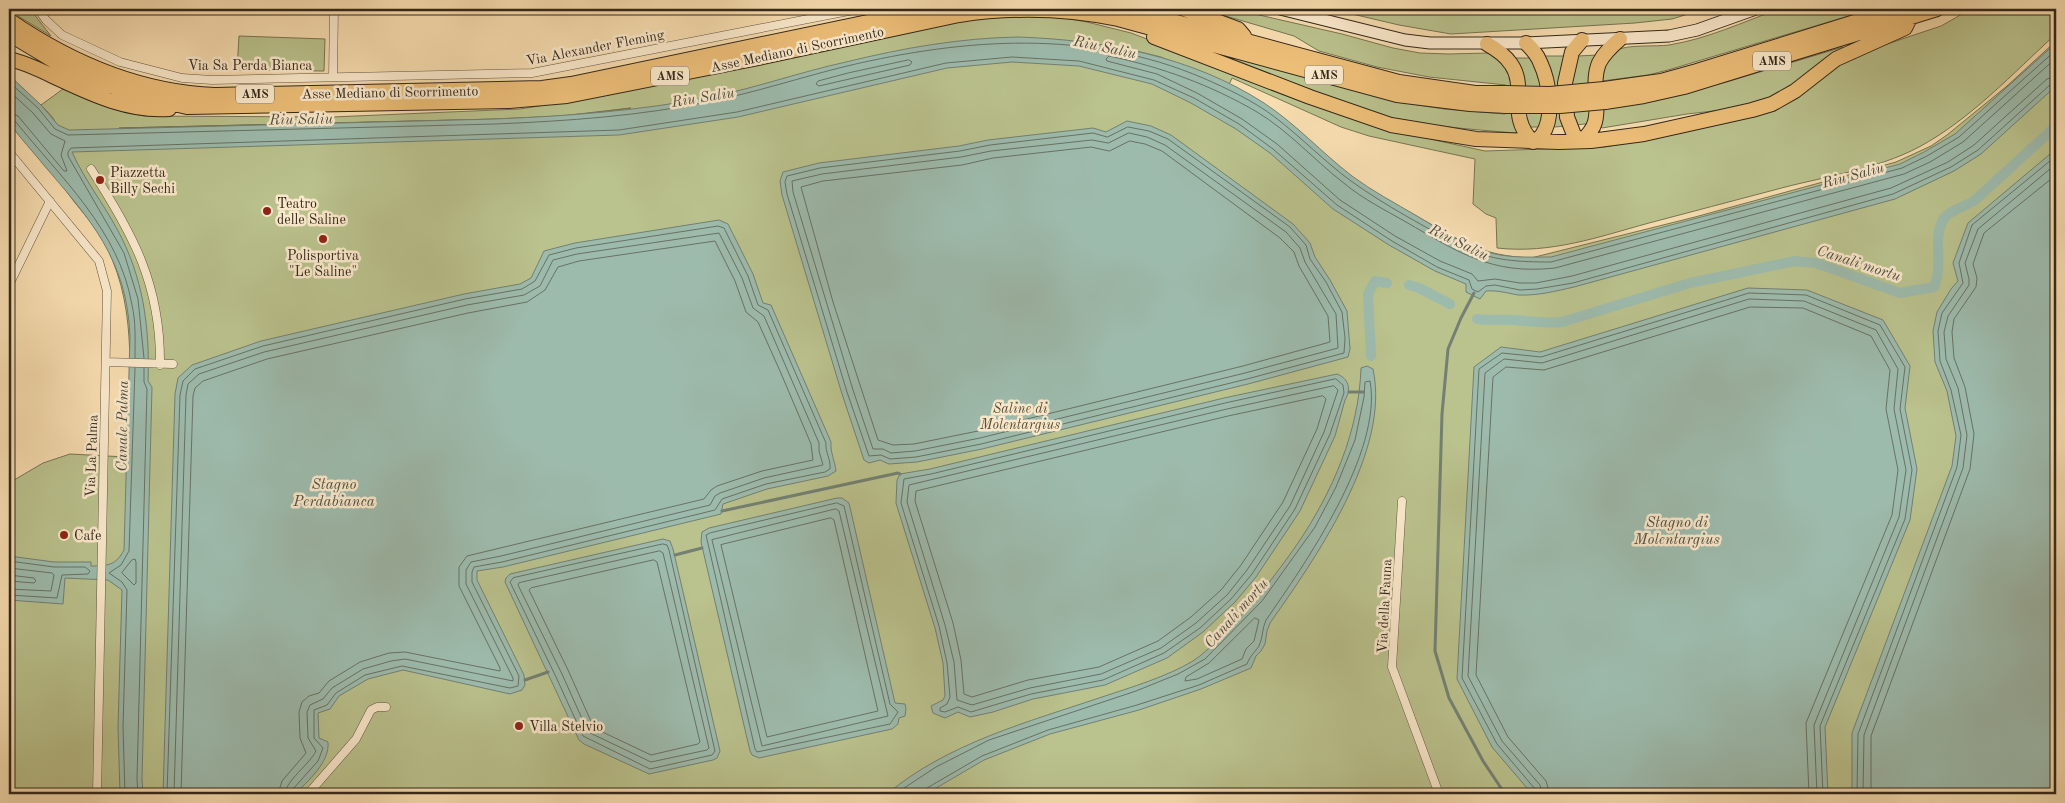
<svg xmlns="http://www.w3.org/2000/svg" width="2065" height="803" viewBox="0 0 2065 803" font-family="'Old Standard TT',serif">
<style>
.green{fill:#bac28d;stroke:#767554;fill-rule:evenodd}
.water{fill:#9dbbad;stroke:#738073}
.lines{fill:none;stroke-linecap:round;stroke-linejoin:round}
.shore{stroke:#687264;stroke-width:1}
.stream{stroke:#738073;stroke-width:3}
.canal{stroke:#9dbbad;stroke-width:10}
.street-casing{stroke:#645540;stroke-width:9}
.secondary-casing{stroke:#33281b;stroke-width:13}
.highway-casing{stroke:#33281b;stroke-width:16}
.street{stroke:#fae9cc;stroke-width:8}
.secondary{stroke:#fae9cc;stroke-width:11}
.highway{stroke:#ecbe78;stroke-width:14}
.highway-bridge-casing{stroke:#33281b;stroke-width:16;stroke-linecap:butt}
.highway-bridge{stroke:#ecbe78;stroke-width:14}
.poi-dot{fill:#8f2418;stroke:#fae9cc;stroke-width:2}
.labels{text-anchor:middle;stroke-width:5;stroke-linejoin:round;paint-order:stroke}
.shield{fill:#fae9cc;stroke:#6f6250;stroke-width:1}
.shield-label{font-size:12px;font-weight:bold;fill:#33281b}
.street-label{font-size:14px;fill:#33281b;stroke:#fae9cc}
.poi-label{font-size:14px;fill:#33281b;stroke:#fae9cc;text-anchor:start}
.park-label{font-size:14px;font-style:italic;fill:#554e38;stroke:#fae9cc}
.water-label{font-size:15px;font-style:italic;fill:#4e4d40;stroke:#fae9cc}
</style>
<rect width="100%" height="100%" fill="#f7ddb0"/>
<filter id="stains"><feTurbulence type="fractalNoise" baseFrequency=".004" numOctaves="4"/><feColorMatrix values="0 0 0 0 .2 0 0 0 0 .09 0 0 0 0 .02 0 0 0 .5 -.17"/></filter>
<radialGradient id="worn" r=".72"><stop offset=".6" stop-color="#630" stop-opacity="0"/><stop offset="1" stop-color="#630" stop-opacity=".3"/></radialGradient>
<path class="green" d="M19 9H30L51 36 18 16Z
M1202 9H1233L1342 34 1393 48 1420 53 1449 54 1488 53 1496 55 1510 67 1518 132 1515 133C1469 129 1422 126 1377 115L1224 57 1223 55 1399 102 1444 109 1505 114 1506 85 1429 77 1377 67 1319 51 1294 36Z
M1331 9H1704L1672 19 1635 23 1451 34 1399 25Z
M1779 9H1872L1668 70 1648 75 1602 81C1604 70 1606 58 1616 51 1625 44 1656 47 1669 45 1707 39 1743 22 1779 9Z
M1971 9H2056V34C2013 73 1971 119 1919 147 1876 170 1821 177 1774 190 1732 201 1691 212 1649 223 1598 237 1551 254 1497 248L1496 218 1486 214 1473 204 1475 159 1369 136 1341 127 1232 78 1229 85 1161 57 1128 49 1358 184 1465 243C1487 253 1507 257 1531 258L1695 217 1896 162 1931 146 1947 135 2007 86 2056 41V794H9V483L43 463 70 454 126 457C129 386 139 313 107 248 95 223 76 207 63 186 55 172 62 138 55 122 53 116 45 110 41 105L63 89 116 110 144 116 332 117 520 109 608 95 978 17 1048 15 1087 22 1131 33 1378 126 1439 141 1485 151 1605 147 1676 134 1750 116 1829 69 1875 48 1941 26ZM631 108 549 118 119 128 495 119 561 116Z
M239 36 325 39 324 71 237 70Z
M1843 47 1844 50 1793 85 1765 101 1731 109 1687 114 1602 128 1600 126 1602 109 1667 98 1730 81Z
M1598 55 1593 123 1576 125C1568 96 1570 84 1578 56Z
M1545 56H1566L1565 126 1555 127 1552 125V75Z
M1516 58H1532L1544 84 1542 127H1529L1526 121 1523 77Z"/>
<path class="water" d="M1018 37C1104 40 1191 56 1264 103 1296 124 1322 153 1352 176 1372 191 1395 203 1417 216 1441 230 1467 248 1495 254 1513 258 1533 257 1551 257L1900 164 1924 152 1955 134 2056 43V86L1981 154 1954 171 1895 199 1574 287C1556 291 1537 296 1518 295 1507 293 1497 290 1486 291L1480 299 1466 292V284L1435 271 1389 245 1333 209 1270 153 1236 129 1191 103 1152 84 1079 66 1012 62 947 68 738 117 619 135 72 152C84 179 103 203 117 229 143 276 150 327 148 381L152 387 142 779 143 794H120L118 727 122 590 108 580 65 578 63 604 9 600V556L54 562H91V566C108 566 116 565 124 550L130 336C127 259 90 219 42 163 36 155 11 128 9 121 6 109 9 87 9 75L41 105 58 125 69 130 495 119C567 116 639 111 710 97 756 88 800 72 846 62 903 48 960 38 1018 37Z
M1127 121 1151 126 1171 135 1293 224 1310 243 1315 257 1330 280 1347 311 1350 349 1348 357 1248 384 982 449 917 462 889 464 880 460 869 463 864 460 842 394 782 195 780 181 783 172 819 163 959 146 988 140 1093 128 1106 132Z
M2056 149V794H1852V733L1952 466 1956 436 1947 391 1935 362 1933 331 1937 312 1951 289 1958 281 1953 263 1968 223Z
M719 220 728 224 753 274 763 303 771 305 831 442C830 452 835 461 836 471L828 476 767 489 723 504 721 514 503 567 477 571V580L524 675 525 685 522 690 510 694 403 670 368 679 339 696 330 709 318 713 319 738 328 742C330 762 308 781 295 794H163L175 394 178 378 192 365 261 341 464 294 520 284 531 278 544 251 575 243Z
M1748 288 1807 290 1883 320 1910 366 1905 408 1917 469 1910 520 1825 727 1828 794H1532L1492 747 1457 679 1474 367 1501 347 1540 352Z
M1367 366 1373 369C1391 451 1315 559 1270 623L1267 631 1265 644 1261 651 1256 656 1251 668 1201 689 1139 710 1050 734 984 760 926 794H887C948 743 1028 722 1102 697 1132 687 1166 677 1193 661 1204 654 1213 644 1221 636 1251 607 1275 576 1298 543 1333 491 1359 431 1361 368Z
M1337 374C1348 378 1352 389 1345 400L1335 436 1300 511 1256 577 1235 602 1203 632 1167 658 1105 685 1033 699 993 712 970 717 958 712 945 718 933 713 931 706 943 700 945 696 943 663 935 628 896 503 897 480 900 474 930 469 1224 398Z
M837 498H842L849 503 895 703 905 704 906 709 905 716 899 718 898 724 892 729 759 758 752 755 750 751 701 542 702 532 709 528Z
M663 539 670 541 673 549 720 751 717 758 713 760 649 774 584 744 579 740 505 582 506 578 510 574Z"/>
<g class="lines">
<path class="shore" d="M2056 58 1963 142 1930 162 1904 174 1555 268C1491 275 1458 252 1406 222 1385 210 1363 199 1345 184 1315 161 1289 131 1257 112 1211 85 1161 67 1109 56L1106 59 1107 61 1157 74 1197 93 1242 119 1277 144 1340 200 1395 236 1440 261 1472 274 1478 281 1495 279 1520 283H1536L1572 276 1891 188 1948 162 1974 145 2047 79 2056 76
M909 60 912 62 910 65 819 86 816 84 818 81 848 73Z
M9 82 38 108 55 129 68 135 495 124C567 121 641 116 712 101 757 92 802 77 847 66 966 38 1088 29 1203 78 1228 89 1254 101 1276 118 1302 138 1325 162 1351 181 1386 206 1425 227 1463 247 1492 261 1520 262 1551 262L1902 168 1927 156 1959 137 2056 50
M9 91 33 113 51 134 65 141 61 155 67 171H64L18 116 9 113
M9 119 15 121C61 178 119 230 132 305 136 322 135 340 135 358
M1128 127 1149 131 1168 139 1290 227 1306 245 1310 259 1326 282 1342 312 1345 338 1344 353 1247 379 981 444 916 457 890 459 881 455 869 456 847 392 787 194 785 182 787 176 820 168 960 151 990 145 1093 133 1107 137Z
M1129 133 1147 137 1165 145 1286 232 1300 248 1305 262 1336 314 1338 348 1245 373 980 438 915 451 891 453 883 449H873L853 390 793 192 792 181 822 174 961 157 991 151 1092 140 1108 143Z
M1130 141 1145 144 1162 151 1280 238 1294 252 1299 266 1328 316 1330 342 1243 366 978 431 914 444 893 445 878 440 833 302 801 187 823 181 962 165 993 158 1091 147 1109 151Z
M144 358 138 299 124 253 68 156V152L71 148 619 130 737 112 946 63 1012 57 1079 61 1154 80 1194 98 1239 124 1273 149 1337 205 1392 241 1437 267 1469 280 1472 289 1478 292 1486 286 1495 285 1520 290 1537 289 1573 283 1893 194 1951 167 1978 150 2051 84 2056 83
M1336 379 1343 385 1344 393 1330 434 1295 509 1252 574 1231 599 1200 628 1164 653 1103 680 1031 694 971 712 958 707 945 712 940 711V708L947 704 950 697 947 663 939 626 901 503 904 479 931 474 1225 403Z
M1334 386 1338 390 1324 432 1290 506 1247 570 1227 595 1196 623 1161 648 1101 674 1030 688 972 705 957 700 954 662 945 625 907 502 909 485 1227 409Z
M1323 396 1326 399 1317 429 1283 502 1241 565 1221 590 1191 617 1158 641 1099 667 1028 680 972 697 964 694 961 660 953 623 915 501 916 491 1228 416Z
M837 503 844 506 890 704 898 712 890 724 757 752 755 749 706 535 710 533Z
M836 509 839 511 888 716 762 746 712 540Z
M831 518 834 520 878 711 767 737 721 545Z
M663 544 667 545 669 550 715 751 712 755 650 769 583 736 556 677 510 582 513 578Z
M660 551 663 553 709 748 707 750 651 762 588 732 562 674 518 585 519 583Z
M132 560 135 559 136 562V583L134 585 122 573Z
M654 560 657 562 700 742 698 744 651 755 594 728 568 670 529 590 531 588Z
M9 561 54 567H85L90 571 88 574 62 575 57 598 9 595
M9 568 52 573 54 575 51 591 9 589
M9 575 34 578 36 581 34 583 9 581
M1255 618 1259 620 1254 641 1246 649 1242 659 1197 679 1185 681 1186 677 1209 663Z
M125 794 123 727 127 590 122 582 109 573 121 565 129 551 135 368
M138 794 137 779 147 389 144 382V368
M167 794 180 395 183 381 195 369 263 346 465 299 522 289 535 281 549 255 576 248 718 226 724 228 748 276 758 305 768 310 826 443C825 452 831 459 830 469L825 472 766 484 722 499 715 510 502 562 474 567 472 572V582L519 676 518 686 510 688 402 666 365 675 336 693 327 705 314 710V738L323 748 318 761 293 789 292 794
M174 794 186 395 188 384 199 374 264 352 467 305 524 295 540 286 553 260 577 254 719 233 742 278 753 308 764 316 819 443V451L823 465 764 478 720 493 715 496 710 505 501 556 471 562 466 570V584L513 678V681L405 659 391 661 363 669 332 688 323 699 310 705 307 712 308 738 316 751C309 765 286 780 285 794
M181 794 193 396 195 388 203 381 267 359 468 313 527 302 545 290 558 267 579 261 715 241 735 281 746 312 758 322 780 371 811 444 813 460 762 471 717 486 711 490 704 499 467 556 459 567V586L500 668V671L405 652 389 653 360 662 329 681 319 693 309 696 302 702 299 712 300 738 306 753 282 781 278 794
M895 794 936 767 989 740 1136 691 1178 674 1205 659 1262 601 1315 527 1336 487 1355 440 1364 397 1365 382 1370 381C1383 452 1305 564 1266 620 1262 628 1263 638 1259 646 1255 652 1250 656 1247 664L1199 685 1137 705 1048 730 982 756 927 788 924 794
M1536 794 1535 789 1497 744 1462 678 1479 369 1502 353 1541 357 1749 293 1806 295 1880 325 1905 367 1900 409 1912 470 1905 519 1820 726 1823 794
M1542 794 1540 785 1502 741 1468 676 1485 373 1504 359 1542 363 1749 299 1804 301 1876 330 1898 369 1894 409 1906 470 1899 517 1814 725 1817 794
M1550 794 1546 781 1508 737 1476 675 1493 377 1506 367 1544 370 1750 307 1803 308 1871 336 1890 370 1886 409 1898 470 1892 515 1806 723 1809 794
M1857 794 1858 734 1957 467 1961 435 1951 390 1940 361 1938 331 1942 313 1963 283 1959 263 1972 225 2056 156
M1863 794 1864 735 1963 468 1967 435 1958 388 1946 359 1944 332 1948 316 1969 285V279L1965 263 1978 229 2056 164
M1871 794V736L1970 469 1974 434 1965 387 1954 358 1952 332 1954 319 1976 287 1977 278 1973 264 1984 233 2056 175"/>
<path class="stream" d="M1474 293 1461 318 1448 349 1442 414 1435 651 1449 698 1483 761 1505 794
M1349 392H1363
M722 511 898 473 900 474
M675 555 702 548
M525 680 548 672"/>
<path class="canal" d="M1409 285 1419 288 1450 304
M1477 319C1491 321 1500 319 1514 320 1531 321 1545 324 1562 322L1690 283 1795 261 1816 263 1900 293 1934 287C1944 266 1932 240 1943 220 1948 211 1965 206 1974 201L2056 126
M1371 356 1368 294 1375 281 1387 283"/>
<g class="street-casing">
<path id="street" d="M38 9 46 20 62 35 120 62 182 78 212 80 532 73 859 9
M333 77 334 9
M9 152 99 261 107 291 97 794
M91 169C133 234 161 285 160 365
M9 285 50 201
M106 362 173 364
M1402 501 1392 667 1439 794
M308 794 356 739 371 710 377 707H386"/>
</g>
<g class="secondary-casing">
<path id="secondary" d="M1280 9 1405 40 1430 43H1526L1669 36 1697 30 1756 9"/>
</g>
<g class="highway-casing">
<path id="highway" d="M1128 9 1399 82 1475 93H1506
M1184 9 1238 29 1244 36
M9 20C70 62 139 92 215 95L542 88 571 84 930 9
M9 34 72 72 138 96 187 107 509 101 567 96 763 57 959 15C1012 7 1065 8 1118 19L1397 95 1470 104 1506 106
M1154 37 1310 97 1391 125 1476 139 1559 142 1591 141 1644 134 1752 110 1772 104 1795 91 1836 59 1905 28 1910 18
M1582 40 1572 52 1565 83 1567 117 1574 135 1582 141
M1526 43C1532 49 1537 54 1540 62 1549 81 1555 117 1542 135 1540 138 1536 140 1533 142
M1487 44C1496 49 1505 55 1511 64 1528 88 1506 116 1533 142
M9 59C27 63 42 71 59 79 93 95 130 112 169 109
M1604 89 1661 81 1697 71 1897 9
M1605 102 1644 96 1684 87 1937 9
M1582 141C1587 136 1593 130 1595 122 1600 103 1591 82 1599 63 1604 53 1612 46 1620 39"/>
</g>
<use href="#street" class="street"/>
<use href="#secondary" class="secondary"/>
<use href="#highway" class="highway"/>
<g class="highway-bridge-casing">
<path id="highway-bridge" d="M1506 93 1550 94 1604 89
M1506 106H1560L1605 102"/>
</g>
<use href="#highway-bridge" class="highway-bridge"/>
</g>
<g class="poi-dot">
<circle cx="100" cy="180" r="5"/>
<circle cx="267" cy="211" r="5"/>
<circle cx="323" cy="239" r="5"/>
<circle cx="64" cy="535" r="5"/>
<circle cx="519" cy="726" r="5"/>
</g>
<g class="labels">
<g class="shield">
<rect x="1753" y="51.5" width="38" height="19" rx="4"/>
<rect x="1305" y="65.5" width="38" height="19" rx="4"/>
<rect x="651" y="66.5" width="38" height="19" rx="4"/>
<rect x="236" y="84.5" width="38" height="19" rx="4"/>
</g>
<g class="shield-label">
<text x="1772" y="65">AMS</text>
<text x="1324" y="79">AMS</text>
<text x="670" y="80">AMS</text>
<text x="255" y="98">AMS</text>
</g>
<g class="street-label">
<text transform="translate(595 47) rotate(-11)" y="5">Via Alexander Fleming</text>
<text transform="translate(797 49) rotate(-12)" y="5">Asse Mediano di Scorrimento</text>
<text x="250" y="70">Via Sa Perda Bianca</text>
<text transform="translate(390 92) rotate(-1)" y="5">Asse Mediano di Scorrimento</text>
<text transform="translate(91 456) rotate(-88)" y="5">Via La Palma</text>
<text transform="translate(1384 606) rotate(-87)" y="5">Via della Fauna</text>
</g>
<g class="poi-label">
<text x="110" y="177">Piazzetta<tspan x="110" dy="16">Billy Sechi</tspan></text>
<text x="277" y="208">Teatro<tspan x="277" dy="16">delle Saline</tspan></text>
<text x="323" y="260" text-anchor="middle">Polisportiva<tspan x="323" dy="16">"Le Saline"</tspan></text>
<text x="74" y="540">Cafe</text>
<text x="529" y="731">Villa Stelvio</text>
</g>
<g class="park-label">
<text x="1020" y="413">Saline di<tspan x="1020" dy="16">Molentargius</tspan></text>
</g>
<g class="water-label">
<text transform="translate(1105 47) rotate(12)" y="5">Riu Saliu</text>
<text transform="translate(703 97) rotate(-9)" y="5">Riu Saliu</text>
<text transform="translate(301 119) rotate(-1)" y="5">Riu Saliu</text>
<text transform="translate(1853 175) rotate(-15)" y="5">Riu Saliu</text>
<text transform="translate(1459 242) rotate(26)" y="5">Riu Saliu</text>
<text transform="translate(1859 263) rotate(18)" y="5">Canali mortu</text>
<text transform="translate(122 426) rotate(-89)" y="5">Canale Palma</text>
<text x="334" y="489">Stagno<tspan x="334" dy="17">Perdabianca</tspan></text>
<text x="1677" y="527">Stagno di<tspan x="1677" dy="17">Molentargius</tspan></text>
<text transform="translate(1236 613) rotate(-48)" y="5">Canali mortu</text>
</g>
</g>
<rect width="2065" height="803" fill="none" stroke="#f7ddb0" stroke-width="30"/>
<rect x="10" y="10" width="2045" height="783" fill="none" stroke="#33281b" stroke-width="2.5"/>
<rect x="15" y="15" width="2035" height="773" fill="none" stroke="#33281b"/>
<rect width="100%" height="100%" filter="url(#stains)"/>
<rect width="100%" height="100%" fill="url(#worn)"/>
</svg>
